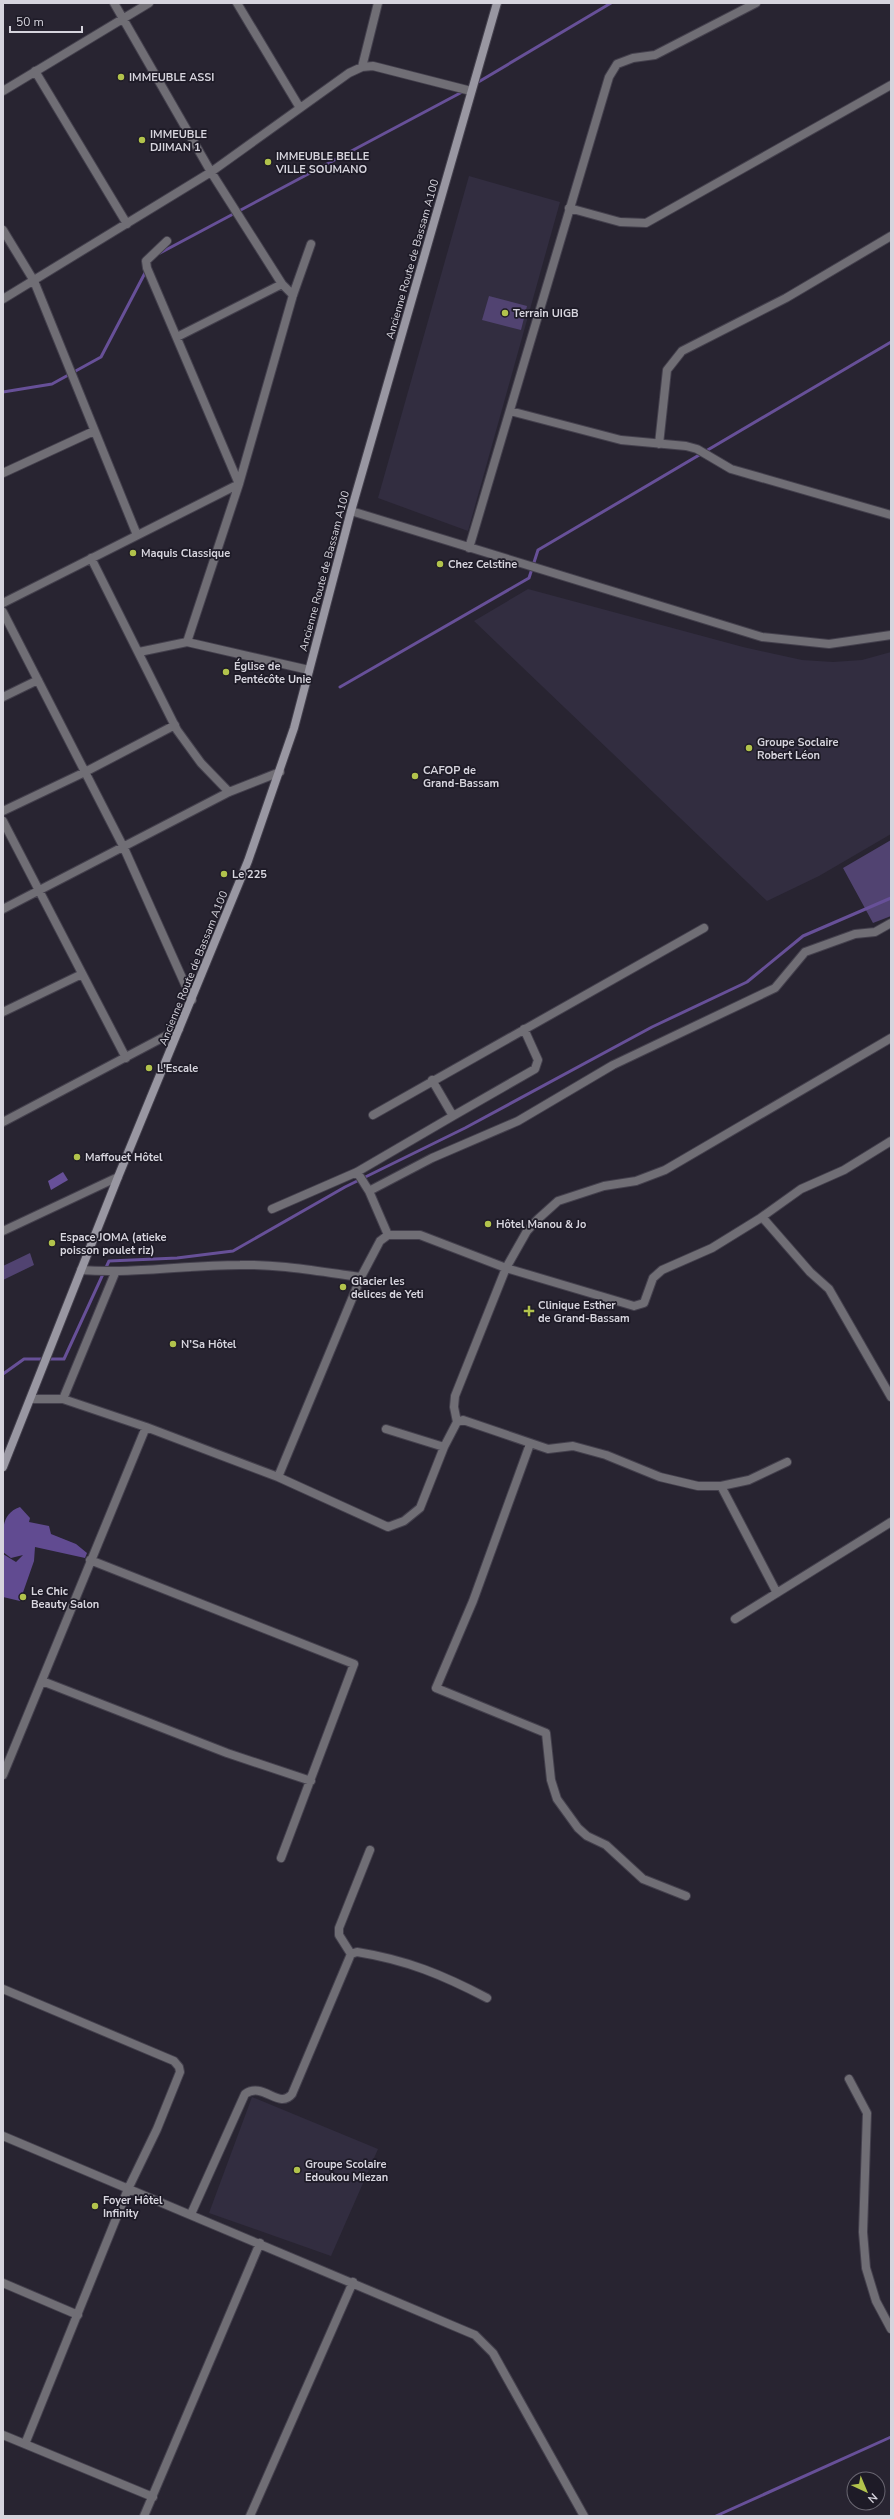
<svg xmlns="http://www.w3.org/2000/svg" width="894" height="2519" viewBox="0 0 894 2519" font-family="'Nunito Sans',sans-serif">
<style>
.built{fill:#322d40}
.green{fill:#514371}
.forest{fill:#614b91}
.water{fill:#675098}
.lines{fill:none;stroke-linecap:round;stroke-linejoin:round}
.stream{stroke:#675098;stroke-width:3}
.street-casing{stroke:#44404d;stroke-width:10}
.secondary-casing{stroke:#44404d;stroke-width:10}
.street{stroke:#706e75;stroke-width:8}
.secondary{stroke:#9997a2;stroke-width:8}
.poi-dot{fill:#b2c34c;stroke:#1e1b27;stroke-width:1.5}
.labels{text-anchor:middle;stroke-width:3.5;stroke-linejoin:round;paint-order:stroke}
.poi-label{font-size:11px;font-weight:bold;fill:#d6d4dd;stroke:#1e1b27;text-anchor:start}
.street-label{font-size:11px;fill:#d6d4dd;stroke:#1e1b27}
</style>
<rect width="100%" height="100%" fill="#282431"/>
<path class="built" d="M469 176 560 202 468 531 378 498Z
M528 589 743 647 802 660 833 662 862 660 891 652V834L819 876 767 901 474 621Z
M252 2097 378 2149 331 2256 209 2213Z"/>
<path class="green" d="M489 296 527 306 521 330 482 320Z
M891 840V916L873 923 843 868Z
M30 1253 34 1265 3 1280V1266Z"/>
<path class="forest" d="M20 1507 30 1518 29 1522 49 1526 51 1534 76 1544 87 1553 85 1558 35 1547 34 1561 20 1601 3 1597V1554L16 1562 23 1555 11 1558 3 1552C3 1532 0 1514 20 1507Z"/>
<path class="water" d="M63 1172 68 1180 51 1190 48 1181Z"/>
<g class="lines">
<path class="stream" d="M475 84 611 3
M160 253 464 91
M3 392 52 384 101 357 146 271
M340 687 529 578 538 550 891 342
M3 1374 24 1359H64L109 1261 177 1258 233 1251 345 1187 465 1128 652 1027 747 982 803 936 891 898
M716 2516 891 2437"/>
<g class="street-casing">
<path id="street" d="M114 3 211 172 282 284
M237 3 300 108
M362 67 378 3
M35 71 127 224
M3 91 149 3
M569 208 620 222 646 223 891 85
M3 230 34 281 137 535
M3 299 211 172 349 73 362 67 373 66 471 91
M177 337 282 284 293 295
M510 411 621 440 686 446 697 449 731 469 891 515
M659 444 667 370 682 351 786 298 891 236
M3 473 94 431
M351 511 762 637 829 644 891 635
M469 548 609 77 617 64 633 58 655 55 756 3
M91 558 177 730 201 763 229 792
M3 603 239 484 147 268 146 261 167 241
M3 612 124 848 192 1000
M187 642 239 484 293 295 311 244
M139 652 187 642 309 670
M3 697 38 680
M3 811 85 772 175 725
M3 821 126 1058
M3 909 229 792 280 772
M3 1012 82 974
M373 1115 704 928
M453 1116 535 1069 538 1060 524 1029
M3 1122 179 1029
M357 1172 369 1191 388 1235
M369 1191 432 1158 518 1121 613 1065 775 988 805 952 855 934 875 932 891 923
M272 1209 357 1172 453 1116 432 1080
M762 1217 810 1272 829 1289 891 1397
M3 1231 118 1177
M81 1270C134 1274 186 1265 240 1265 280 1264 321 1272 361 1277
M31 1399H63L146 1427 278 1477 388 1527 404 1521 420 1508 444 1447 457 1422 454 1407 455 1396 506 1268 527 1231 538 1219 558 1201 604 1186 636 1181 665 1170 891 1038
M63 1399 115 1273
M457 1422 463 1420 548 1449 573 1446 606 1455 660 1477 698 1486H721L749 1480 787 1462
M386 1429 444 1447
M530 1444 473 1601 436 1688 546 1733 551 1780 557 1799 578 1828 587 1836 606 1845 643 1879 686 1896
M278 1477 361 1277 380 1241 388 1235H420L506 1268 634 1306 644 1303 653 1278 662 1270 712 1248 759 1219 801 1189 844 1170 891 1141
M721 1486 777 1593
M90 1560 354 1664 281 1858
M735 1619 891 1522
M42 1681 227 1753 311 1781
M3 1775 146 1427
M351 1954 339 1935V1928L370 1850
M3 1989 174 2061 179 2067 180 2072 157 2129 128 2189 25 2444
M849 2079 867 2113 863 2232 866 2268 876 2301 891 2329
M3 2136 475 2335 493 2353 584 2516
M191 2214 245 2094C263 2081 279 2110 292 2094L351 1954 357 1952C407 1960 443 1975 487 1998
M3 2283 78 2315
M3 2435 153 2497
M144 2516 260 2243
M250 2516 353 2282"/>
</g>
<g class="secondary-casing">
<path id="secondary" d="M3 1467 118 1177 248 861 294 728 351 511 497 3"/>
</g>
<use href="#street" class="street"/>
<use href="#secondary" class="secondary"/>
</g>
<g class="poi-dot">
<circle cx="121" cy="77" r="4"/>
<circle cx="142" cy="140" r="4"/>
<circle cx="268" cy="162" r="4"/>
<circle cx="505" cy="313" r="4"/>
<circle cx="133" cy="553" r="4"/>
<circle cx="440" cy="564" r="4"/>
<circle cx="226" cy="672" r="4"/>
<circle cx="749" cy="748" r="4"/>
<circle cx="415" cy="776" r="4"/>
<circle cx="224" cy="874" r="4"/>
<circle cx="149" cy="1068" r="4"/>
<circle cx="77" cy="1157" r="4"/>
<circle cx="488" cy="1224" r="4"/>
<circle cx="52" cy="1243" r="4"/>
<circle cx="343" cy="1287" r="4"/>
<path d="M527 1305h4v4h4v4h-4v4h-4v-4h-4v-4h4z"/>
<circle cx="173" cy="1344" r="4"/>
<circle cx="23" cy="1597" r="4"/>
<circle cx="297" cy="2170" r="4"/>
<circle cx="95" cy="2206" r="4"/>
</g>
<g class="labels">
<g class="poi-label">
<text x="129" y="81">IMMEUBLE ASSI</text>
<text x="150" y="138">IMMEUBLE<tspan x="150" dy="13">DJIMAN 1</tspan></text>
<text x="276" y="160">IMMEUBLE BELLE<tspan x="276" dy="13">VILLE SOUMANO</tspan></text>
<text x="513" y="317">Terrain UIGB</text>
<text x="141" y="557">Maquis Classique</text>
<text x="448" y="568">Chez Celstine</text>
<text x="234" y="670">Église de<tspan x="234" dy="13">Pentécôte Unie</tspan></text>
<text x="757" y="746">Groupe Soclaire<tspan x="757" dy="13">Robert Léon</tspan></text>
<text x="423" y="774">CAFOP de<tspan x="423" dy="13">Grand-Bassam</tspan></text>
<text x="232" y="878">Le 225</text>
<text x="157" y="1072">L'Escale</text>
<text x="85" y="1161">Maffouet Hôtel</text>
<text x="496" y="1228">Hôtel Manou &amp; Jo</text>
<text x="60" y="1241">Espace JOMA (atieke<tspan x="60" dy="13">poisson poulet riz)</tspan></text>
<text x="351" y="1285">Glacier les<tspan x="351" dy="13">delices de Yeti</tspan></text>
<text x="538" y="1309">Clinique Esther<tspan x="538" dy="13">de Grand-Bassam</tspan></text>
<text x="181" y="1348">N’Sa Hôtel</text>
<text x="31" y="1595">Le Chic<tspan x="31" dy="13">Beauty Salon</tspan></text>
<text x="305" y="2168">Groupe Scolaire<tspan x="305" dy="13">Edoukou Miezan</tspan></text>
<text x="103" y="2204">Foyer Hôtel<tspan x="103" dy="13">Infinity</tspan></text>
</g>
<g class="street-label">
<text transform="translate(412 259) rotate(-74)" y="4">Ancienne Route de Bassam A100</text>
<text transform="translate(324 571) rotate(-75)" y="4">Ancienne Route de Bassam A100</text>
<text transform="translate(193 968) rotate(-68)" y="4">Ancienne Route de Bassam A100</text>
</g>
</g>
<rect width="894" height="2519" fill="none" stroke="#d6d4dd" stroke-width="8"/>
<g transform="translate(866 2491) rotate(136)"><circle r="19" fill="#1e1b27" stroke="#686570"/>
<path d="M0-3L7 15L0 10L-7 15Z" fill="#b2c34c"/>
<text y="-6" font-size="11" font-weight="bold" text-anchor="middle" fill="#d6d4dd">N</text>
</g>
<path d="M10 26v6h72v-6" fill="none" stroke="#d6d4dd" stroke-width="2"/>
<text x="16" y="26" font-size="12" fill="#d6d4dd" stroke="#1e1b27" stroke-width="3" paint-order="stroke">50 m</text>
</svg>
